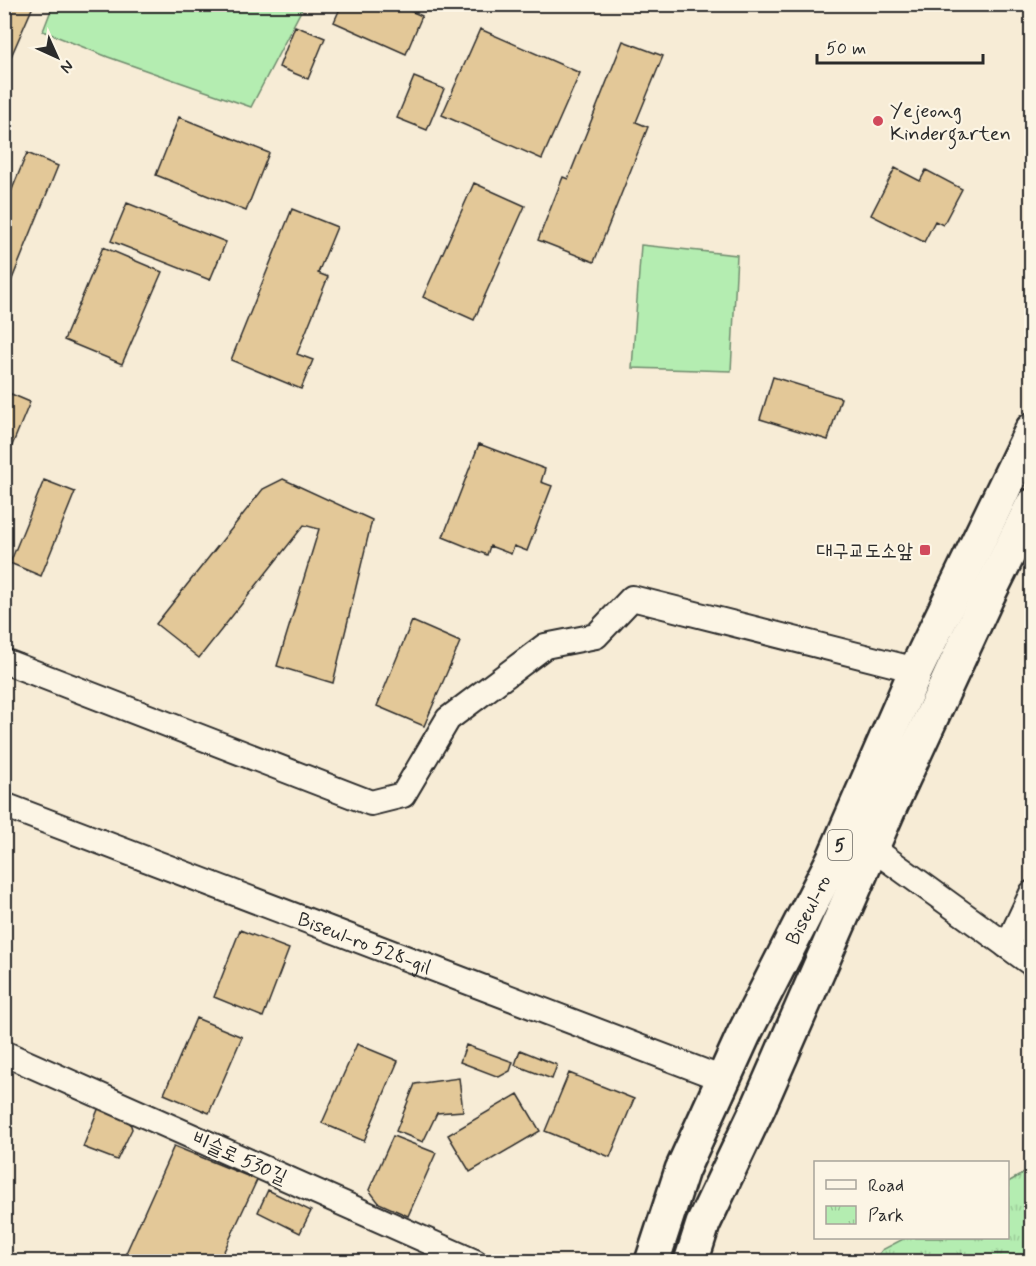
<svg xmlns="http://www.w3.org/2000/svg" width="1036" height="1266" viewBox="0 0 1036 1266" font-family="Mynerve,'Poor Story',sans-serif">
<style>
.green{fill:#b4edb1;stroke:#708c6e;stroke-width:1.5}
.park{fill:url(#park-tufts);stroke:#708c6e;stroke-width:1.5}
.building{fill:#e3c898;stroke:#2b2b2b;stroke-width:1.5}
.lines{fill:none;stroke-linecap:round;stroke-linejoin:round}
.street-casing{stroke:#2b2b2b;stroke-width:28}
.primary-casing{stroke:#2b2b2b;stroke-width:38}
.street{stroke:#fcf5e5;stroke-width:24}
.primary{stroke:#fcf5e5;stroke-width:33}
.poi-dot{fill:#d1495b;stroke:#fcf5e5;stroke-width:2}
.labels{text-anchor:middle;stroke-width:4.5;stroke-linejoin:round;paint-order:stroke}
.shield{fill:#fcf5e5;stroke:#6a6863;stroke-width:1.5}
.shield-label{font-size:18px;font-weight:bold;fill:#2b2b2b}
.poi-label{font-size:20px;fill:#2b2b2b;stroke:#fcf5e5;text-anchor:start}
.street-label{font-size:20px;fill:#2b2b2b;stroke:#fcf5e5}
</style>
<defs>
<pattern id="park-tufts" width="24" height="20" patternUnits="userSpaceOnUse" patternTransform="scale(1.5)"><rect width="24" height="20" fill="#b4edb1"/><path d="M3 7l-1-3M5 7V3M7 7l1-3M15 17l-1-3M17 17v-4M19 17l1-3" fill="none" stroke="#9bcb98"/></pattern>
</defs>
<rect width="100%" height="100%" fill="#f7ecd6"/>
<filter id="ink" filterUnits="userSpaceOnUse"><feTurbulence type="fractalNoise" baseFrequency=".0167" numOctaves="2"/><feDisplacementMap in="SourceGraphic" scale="12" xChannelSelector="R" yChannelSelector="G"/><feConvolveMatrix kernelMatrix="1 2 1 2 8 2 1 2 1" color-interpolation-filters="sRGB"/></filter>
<g filter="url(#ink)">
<path class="green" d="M53 5V4L304 5 251 107 108 57 43 31Z
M641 245 737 255 731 371 632 368Z"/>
<path class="park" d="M1031 1169V1261H874L882 1250 905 1238H1008V1182Z"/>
<path class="building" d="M4 4H34L6 68 4 67Z
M342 4H395L422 16 406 54 334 22Z
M295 26 325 38 308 79 279 67Z
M480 29 580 73 542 159 442 115Z
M623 41 663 56 636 122 648 127 594 262 538 240 563 177 568 179Z
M414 77 444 89 427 130 397 118Z
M179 117 269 153 246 211 156 175Z
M27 153 58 166 4 299V209Z
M895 168 920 181 926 170 962 189 943 225 935 221 924 242 871 215Z
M474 183 525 206 474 320 423 297Z
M127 203 226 242 210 280 111 241Z
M292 209 337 227 318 273 328 277 297 354 313 360 301 389 231 360Z
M103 247 162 272 122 364 64 340Z
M773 377 841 398 828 440 760 419Z
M4 391 30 402 4 465Z
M479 444 545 469 541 482 552 486 527 551 514 546 511 554 490 546 487 555 443 537Z
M283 479 372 520 333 683 277 666 319 529 304 525 199 658 156 624 263 489Z
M44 480 75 492 41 576 10 563Z
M412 621 460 642 424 726 377 706Z
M240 930 289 949 263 1017 214 997Z
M196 1018 242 1037 209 1113 164 1094Z
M357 1044 398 1061 364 1141 322 1123Z
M466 1045 513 1062 510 1071 499 1077 460 1062Z
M520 1050 557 1065 552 1079 515 1065Z
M569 1073 634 1099 610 1157 545 1131Z
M459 1078 463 1111 437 1113 423 1142 396 1131 415 1084Z
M518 1094 540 1131 470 1172 448 1135Z
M99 1107 129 1119 132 1129 117 1160 83 1147Z
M393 1136 436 1153 408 1216 379 1203 369 1190Z
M174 1146 257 1180 219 1262H137L126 1253Z
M268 1190 311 1211 300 1233 258 1212Z"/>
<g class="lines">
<g class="street-casing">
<g id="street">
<path d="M4 661 371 803 403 795 448 719 545 646 596 636 632 598 916 670"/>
<path id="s1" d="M4 805 723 1079"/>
<path d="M872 848 1032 964"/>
<path d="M1007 946 1032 893"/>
<path d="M4 1053 475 1262"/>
</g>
</g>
<g class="primary-casing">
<g id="primary">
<path id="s2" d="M652 1262 682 1170 744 1034 834 858 916 670 1032 430"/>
<path d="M691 1262 703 1224 759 1106 888 811 986 599 1032 506"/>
</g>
</g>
<use href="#street" class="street"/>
<use href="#primary" class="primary"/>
</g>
</g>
<g class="poi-dot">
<circle cx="878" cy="121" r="6"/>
<rect x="919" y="544" width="12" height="12" rx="3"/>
</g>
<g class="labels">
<rect class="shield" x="828" y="830" width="24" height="30" rx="4.5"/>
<g class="shield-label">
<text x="840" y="851">5</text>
</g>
<g class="poi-label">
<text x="890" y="117">Yejeong<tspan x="890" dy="23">Kindergarten</tspan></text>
<text x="913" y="557" text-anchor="end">대구교도소앞</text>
</g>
<g class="street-label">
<text dy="7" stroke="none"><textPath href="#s2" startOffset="386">Biseul-ro</textPath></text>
<text dy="7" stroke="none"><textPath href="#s1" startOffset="386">Biseul-ro 528-gil</textPath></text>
<text transform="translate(240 1157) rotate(24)" y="7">비슬로 530길</text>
</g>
</g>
<rect width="1036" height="1266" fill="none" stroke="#fcf5e5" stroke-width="24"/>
<rect x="12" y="12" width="1012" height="1242" fill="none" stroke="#2b2b2b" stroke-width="2" filter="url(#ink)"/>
<rect x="814" y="1161" width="195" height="78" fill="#fcf5e5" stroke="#a8a49b" stroke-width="1.5"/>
<rect x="826" y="1180" width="30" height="9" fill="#fcf5e5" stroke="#a8a49b" stroke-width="1.5"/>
<text x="868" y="1191" font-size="18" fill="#2b2b2b">Road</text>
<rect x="826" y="1206" width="30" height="18" fill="url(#park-tufts)" stroke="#a8a49b" stroke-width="1.5"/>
<text x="868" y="1221" font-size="18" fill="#2b2b2b">Park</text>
<g transform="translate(57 57) rotate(135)" stroke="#fcf5e5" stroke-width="4.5" paint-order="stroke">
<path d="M0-4.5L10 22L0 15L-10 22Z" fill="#2b2b2b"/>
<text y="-9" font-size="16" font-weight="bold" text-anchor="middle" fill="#2b2b2b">N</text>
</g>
<path d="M817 54v9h166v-9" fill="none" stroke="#2b2b2b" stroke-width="3"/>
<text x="826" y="54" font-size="18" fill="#2b2b2b" stroke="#fcf5e5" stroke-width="4.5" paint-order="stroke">50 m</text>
</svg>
